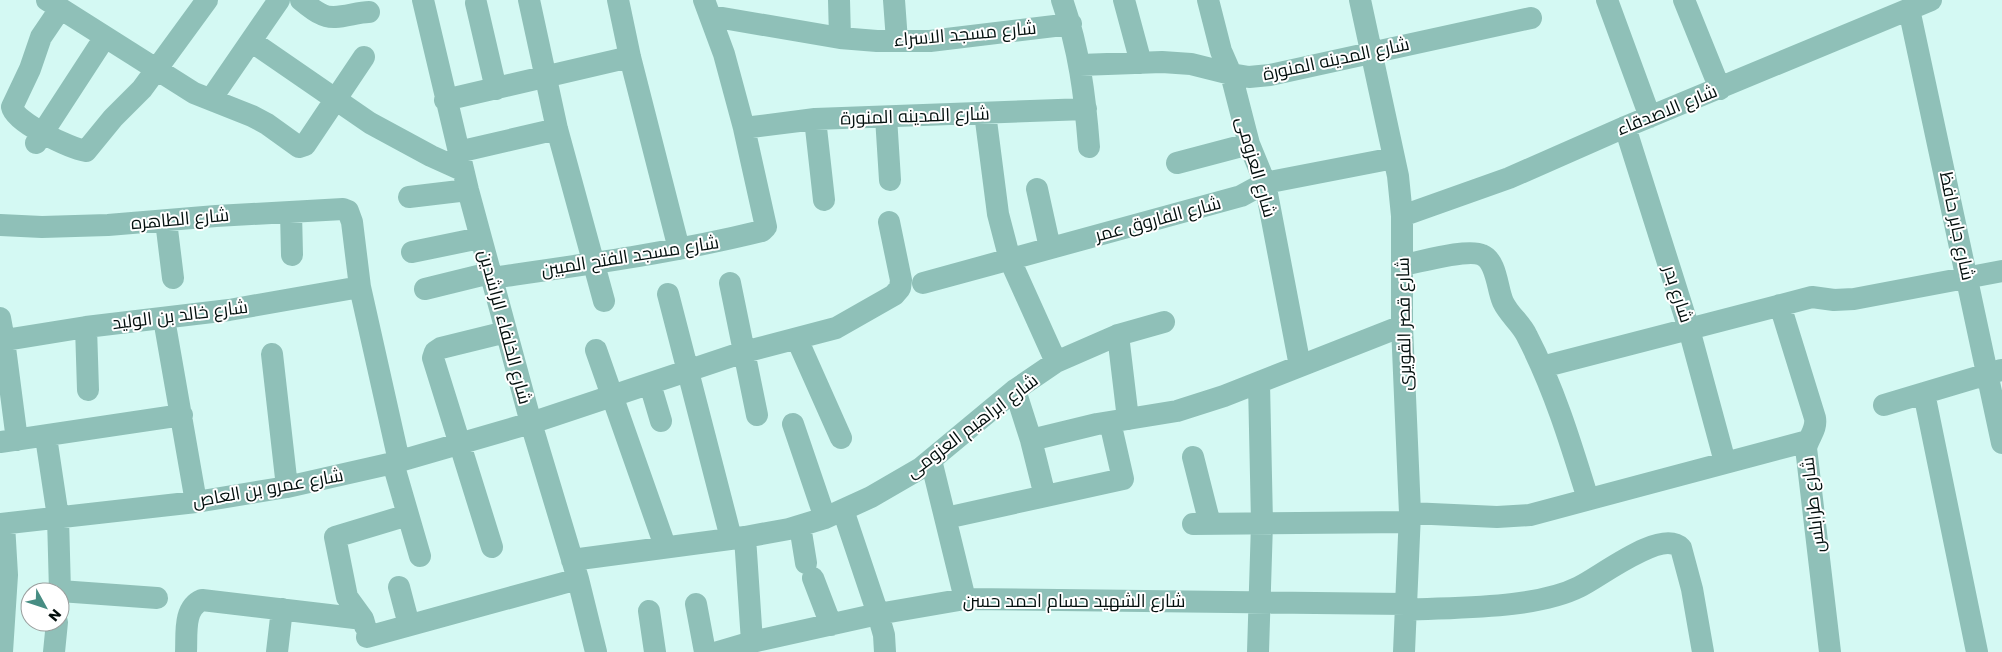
<svg xmlns="http://www.w3.org/2000/svg" width="2002" height="652" viewBox="0 0 2002 652" font-family="Poppins,Cairo,sans-serif">
<style>
.lines{fill:none;stroke-linecap:round;stroke-linejoin:round}
.minor{stroke:#8fc0b8;stroke-width:22}
.labels{text-anchor:middle;stroke-width:4;stroke-linejoin:round;paint-order:stroke}
.street-label{font-size:18px;fill:#030f0d;stroke:#fff}
</style>
<rect width="100%" height="100%" fill="#d4f9f3"/>
<g class="lines">
<path class="minor" d="M47 0 194 93 252 116 267 124 299 147 305 145 364 57
M301 0C307 5 314 11 321 14 334 22 354 12 369 12
M423 0 468 190 531 423 578 579 596 652
M529 0 557 129 604 301
M618 0 630 57 679 249
M839 0 840 38
M894 0 897 41
M1062 0C1079 48 1085 96 1089 147
M1124 0 1141 63
M1208 0 1221 51 1231 74 1249 144 1265 183 1300 366
M1360 0 1398 176 1402 216V326L1410 513 1404 652
M1607 0 1650 117
M1684 0 1720 89
M476 3 496 89
M60 9 41 37 30 69 12 107C15 123 70 148 86 151L113 118 142 89 207 0
M1909 9 2002 443
M711 16 840 38 877 41H930L1071 24
M251 41 370 123 431 156 462 170
M1080 65 1162 62 1191 64 1231 74 1249 77 1270 75 1531 18
M211 99 279 0
M445 100 630 57
M985 113 998 214 1010 260 1056 362
M886 117 890 180
M815 119 824 200
M1625 127 1689 329 1725 462
M744 128 815 119 1086 109
M36 143 105 37
M458 152 557 129
M1177 163 1249 144
M1037 189 1050 248
M409 197 468 190
M291 212 292 255
M1402 216 1509 178 1625 127 1931 0
M166 221 173 278
M0 225 42 227 108 225 216 216 343 209 348 211 352 222 360 287 399 461
M412 252 480 238
M1403 265C1420 262 1468 248 1482 255 1497 261 1497 289 1503 302 1509 315 1521 323 1527 336 1554 388 1571 444 1588 499
M491 278C582 265 673 253 762 231L766 227 744 128 724 54 704 0
M730 283 757 415
M923 283 1241 196 1265 183 1394 158
M425 289 490 273
M668 294 731 538
M1780 305 1815 418C1817 430 1809 436 1806 448L1830 652
M0 318 4 340 17 440
M164 319 196 502
M86 327 88 390
M1118 335 1128 419
M797 339 841 438
M0 341 86 327 229 310 360 287
M596 350 665 546
M272 354 287 487
M1542 367 1812 297 1834 300 1854 299 2002 271
M650 384 661 421
M1015 390 1031 440 1045 496
M1924 393 1977 652
M1884 405 2001 370
M793 424 825 518
M46 437 58 517 60 592
M1031 440 1097 424 1177 411 1224 396 1402 326
M0 442 182 415
M1193 457 1210 524
M931 460 965 599
M393 463 420 556
M843 510 878 614 884 635 885 652
M1410 513 1497 517 1530 515 1808 441
M946 518 1123 479 1110 422
M0 524 196 502 287 487 393 463 531 423 744 352 836 328 894 295 900 288 901 280 889 222
M1193 524 1409 522
M800 526 806 563
M745 537 752 642
M492 547 433 358 435 352 441 348 506 332
M572 560 745 537 789 529 825 518 871 497 921 468 1015 390 1056 362 1118 335 1164 322
M813 578 831 625
M399 587 409 625
M60 591 157 598
M696 604 705 652
M1406 610C1456 607 1535 609 1579 587 1599 578 1661 528 1681 548L1692 589 1703 652
M649 611 655 652
M365 626 363 619 347 597 335 537 408 515
M367 637 578 579
M2 652 7 575 4 524
M54 652 57 622
M186 652C187 634 183 608 202 600L363 619
M277 652 282 609
M718 652 752 642 878 614 965 599 1406 604
M1258 652 1262 523 1259 383"/>
</g>
<g class="labels">
<g class="street-label">
<text transform="translate(965 34) rotate(-5)" y="6">شارع مسجد الاسراء</text>
<text transform="translate(1336 59) rotate(-12)" y="6">شارع المدينه المنورة</text>
<text transform="translate(1667 110) rotate(-22)" y="6">شارع الاصدقاء</text>
<text transform="translate(915 116) rotate(-2)" y="6">شارع المدينه المنورة</text>
<text transform="translate(1256 167) rotate(74)" y="6">شارع العزومى</text>
<text transform="translate(180 219) rotate(-5)" y="6">شارع الطاهره</text>
<text transform="translate(1158 219) rotate(-15)" y="6">شارع الفاروق عمر</text>
<text transform="translate(1957 226) rotate(78)" y="6">شارع جابر حافظ</text>
<text transform="translate(630 256) rotate(-9)" y="6">شارع مسجد الفتح المبين</text>
<text transform="translate(1678 294) rotate(72)" y="6">شارع بدر</text>
<text transform="translate(180 315) rotate(-7)" y="6">شارع خالد بن الوليد</text>
<text transform="translate(1404 324) rotate(-91)" y="6">شارع قصر القويرى</text>
<text transform="translate(505 327) rotate(75)" y="6">شارع الخلفاء الراشدين</text>
<text transform="translate(972 426) rotate(-37)" y="6">شارع ابراهيم العزومى</text>
<text transform="translate(268 488) rotate(-10)" y="6">شارع عمرو بن العاص</text>
<text transform="translate(1813 505) rotate(-97)" y="6">شارع طرابلس</text>
<text x="1074" y="607">شارع الشهيد حسام احمد حسن</text>
</g>
</g>
<g transform="translate(45 607) rotate(130)"><circle r="24" fill="#ffffff" stroke="#9a9f9e"/>
<path d="M0-4L9 19L0 12L-9 19Z" fill="#478d83"/>
<text y="-8" font-size="14" font-weight="bold" text-anchor="middle" fill="#030f0d">N</text>
</g>
</svg>
